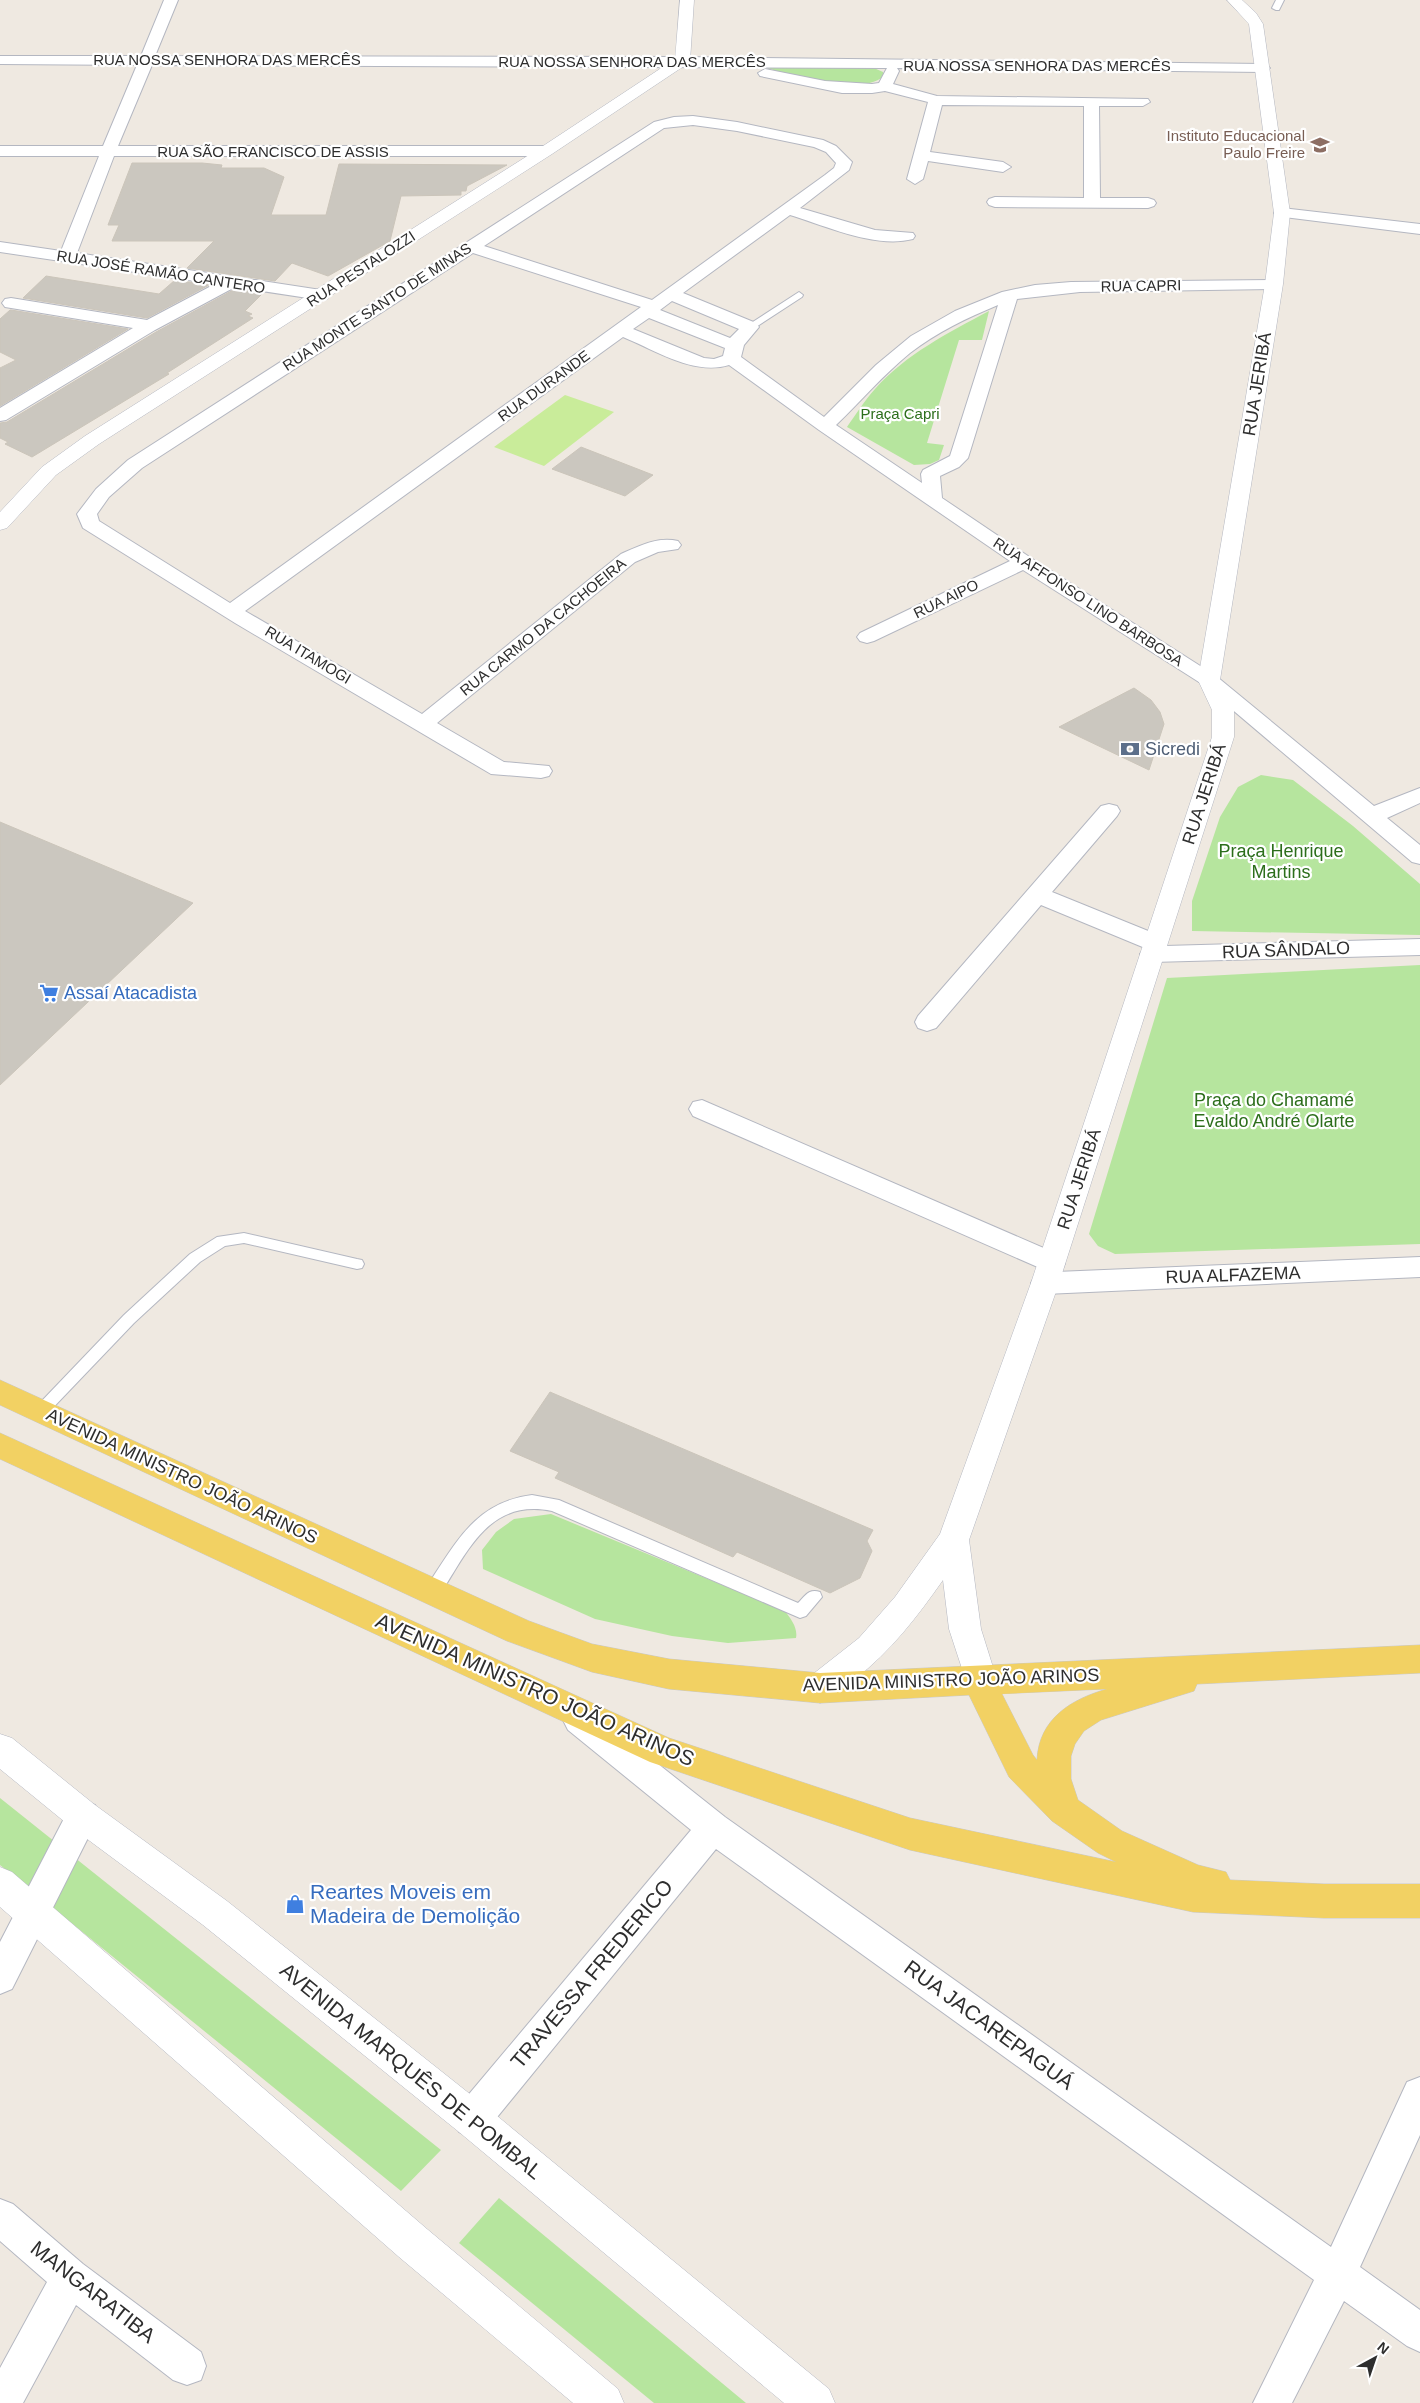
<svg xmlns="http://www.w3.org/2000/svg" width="1420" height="2403" viewBox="0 0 1420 2403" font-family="Arial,sans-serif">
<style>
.green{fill:#b6e59e}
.pitch{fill:#c9ec9a}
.building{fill:#cbc7bf;stroke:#cbc5ba}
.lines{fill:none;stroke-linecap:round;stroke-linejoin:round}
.lane-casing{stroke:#b4b7c1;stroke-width:2}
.street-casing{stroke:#b4b7c1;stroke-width:2}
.secondary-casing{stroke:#b4b7c1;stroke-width:1}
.primary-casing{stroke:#c9c9c9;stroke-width:1}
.lane{fill:#fff;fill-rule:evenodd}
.street{fill:#fff;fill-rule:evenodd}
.secondary{fill:#fff;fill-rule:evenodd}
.primary{fill:#f2d163;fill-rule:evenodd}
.labels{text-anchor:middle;stroke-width:4.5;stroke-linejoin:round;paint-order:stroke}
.far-street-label{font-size:15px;fill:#2e2e2e;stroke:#fff}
.far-education-label{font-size:15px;fill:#785e54;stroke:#fff;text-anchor:end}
.far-park-label{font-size:15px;fill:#2c6e1b;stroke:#fff}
.street-label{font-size:18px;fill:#2e2e2e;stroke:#fff}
.service-label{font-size:18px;fill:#4e5e75;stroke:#fff;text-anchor:start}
.park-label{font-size:18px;fill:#2c6e1b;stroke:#fff}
.shop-label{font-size:18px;fill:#366cbe;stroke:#fff;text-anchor:start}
.near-street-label{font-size:21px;fill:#2e2e2e;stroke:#fff}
.near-shop-label{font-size:21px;fill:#366cbe;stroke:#fff;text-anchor:start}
</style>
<rect width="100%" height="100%" fill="#efe9e1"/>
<path class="green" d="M758 65 874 68 883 72 884 76C859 98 787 75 758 65Z
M989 311 982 340H959L927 443 944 445 939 460 930 464 914 465 847 427C856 414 865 400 875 389 906 354 948 333 989 311Z
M1261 775 1293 780 1353 826 1420 884V935L1192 931V901L1220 817 1238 787Z
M1420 965V1244L1115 1254 1098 1246 1089 1234 1167 978Z
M551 1514 785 1611C791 1619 798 1628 796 1638L728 1643 672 1636 595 1619 483 1569 482 1550 496 1532 514 1519Z
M0 1798 441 2150 401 2191 0 1865Z
M499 2198 746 2403H654L459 2243Z"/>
<path class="pitch" d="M565 395 614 412 544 466 494 447Z"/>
<path class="building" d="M132 163H202L222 165 221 168H264L284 177 271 215H326L339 164 507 165 467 186 466 191H461V195L401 196 390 241 328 276 292 263 275 281 187 268 214 241H112L119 225H108Z
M46 276 159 294 175 280 209 285 147 318 23 298Z
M235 289 263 293 245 311 252 314 248 316 253 318 167 373 169 374 32 457 5 444 8 442 0 438V423L7 422 156 332Z
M10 310H11L128 329 0 406V368L16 360 0 352V319Z
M581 447 653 475 625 496 552 469Z
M1134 688 1151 700 1160 712 1164 724 1149 770 1059 727Z
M0 822 193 903 0 1085Z
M550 1392 873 1530 867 1541 872 1551 860 1578 830 1593 737 1552 733 1557 555 1478 559 1472 510 1451Z"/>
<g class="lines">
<g class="lane-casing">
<path id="lane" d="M1276 0H1284L1279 10H1276L1272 8Z
M799 292 803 295 802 297 753 329 745 327Z
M244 1233 357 1259 362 1260 364 1264 362 1268 357 1269 244 1243 225 1246 200 1262 134 1323 46 1415 41 1417 36 1415 34 1411 36 1407 124 1315 190 1254 217 1237Z
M532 1495 559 1500 798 1603C805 1596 809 1588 820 1592L822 1597 806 1616 800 1618 552 1511C489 1498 468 1551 439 1596L433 1598 427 1596 425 1591 427 1586C456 1543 475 1502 532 1495Z"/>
</g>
<g class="street-casing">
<path id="street" d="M164 0H178L155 56 682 57 1263 64 1270 68 1263 72 897 68 899 71 893 84 937 96 1148 99 1150 102 1143 106H1099L1100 198H1148L1154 200 1156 203 1154 206 1148 208 995 207 989 205 987 202 989 199 995 197 1084 198V106L942 105 930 152 1003 162 1011 167 1003 172 928 161 923 179 915 184 907 179 928 102 885 91 872 93H842L760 76 758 73 765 69 825 81 872 84 879 83 887 68 152 65 118 146H546L554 151 546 156H114L77 253 321 290 327 291 329 295 327 299 321 300 235 287 155 330 6 420 0 421V408L133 328 11 308 5 307 2 303 5 299 11 298 147 320 215 284 0 252V242L61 251 99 156H0V146H103L137 65 0 64V56H141Z
M693 116 737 122 823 140 836 146 852 162 849 170 800 208 875 230 913 233 915 236 913 239C876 249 826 226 790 215L683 293 756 323 759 327 744 345 741 357 824 417 876 365 911 336 955 311 1002 292 1035 285 1071 282 1280 280 1282 284 1280 288 1274 289 1080 292 1017 299 968 458 959 467 940 476 942 498 1031 558 1216 676 1374 806 1420 788V803L1387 818 1420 845V864L1412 862 1202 684 1023 570 874 641 867 643 860 641 857 637 860 633 1010 561 819 430 729 365C694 376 655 350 623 337L245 611 422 714 621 554C639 546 658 536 678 541L681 545 678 549 658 552 635 562 437 723 504 762 549 766 552 771 549 776 541 778 491 774 235 623 83 528 77 514 96 489 128 460 654 122 674 117ZM693 125 737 131 814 147 826 152 836 163 834 168 825 175 652 300 484 246 664 128ZM473 253 641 307 230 603 99 521 97 514 109 497 142 468ZM672 301 739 329 730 338 660 310ZM998 305 950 456 923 470 921 474 922 483 836 425C861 401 883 375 910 353 937 332 967 318 998 305ZM649 318 725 348 723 356 714 359 704 358 633 329Z
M1282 208 1420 224V234L1276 216 1274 213 1276 210Z
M1109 804 1117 806 1120 811 1117 816 1052 892 1163 937 1167 943 1165 946 1420 939V955L1152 962 1144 960 1140 954 1145 948 1041 905 936 1028 927 1031 918 1028 915 1022 918 1016 1101 806Z
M702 1100 1062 1256 1065 1263 1062 1270 1056 1272 1420 1257V1277L1045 1294 1035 1290 1031 1283 1035 1276 1049 1272 693 1116 689 1109 693 1102Z
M579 1706 590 1710 725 1817 1331 2247 1407 2082 1420 2077V2135L1360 2267 1420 2310V2352L1407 2346 1344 2301 1292 2403H1253L1314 2280 716 1849 485 2132 472 2137 459 2132 454 2119 459 2106 691 1830 568 1730 563 1720 568 1710Z
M83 1801 95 1805 99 1816 12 1989 0 1994V1942L71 1805Z
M0 2199 13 2204 83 2264 201 2352 206 2366 201 2380 187 2385 173 2380 76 2305 23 2403H0V2368L47 2282 0 2241Z"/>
</g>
<g class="secondary-casing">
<path id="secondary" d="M680 0H694L690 61 687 64 552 154 99 444 56 475 7 528 0 530V512L42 467 85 436 540 148 675 59Z
M1227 0H1242L1256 13 1263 24 1290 213 1283 284 1220 680 1234 710V737L1059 1283 969 1540 981 1629 997 1680 993 1690 981 1695 969 1690 949 1629 943 1580C917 1617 891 1651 855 1679 844 1688 834 1698 820 1703L808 1698 804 1688 808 1678 859 1638 895 1597 940 1534 1031 1283 1212 737V710L1198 680 1265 284 1274 213 1249 24Z
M0 1734 12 1738 95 1805 227 1901 485 2106 829 2389 835 2403H784L459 2132 203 1925 71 1827 0 1769Z
M0 1867 12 1872 427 2229 618 2389 624 2403H573L399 2257 0 1907Z"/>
</g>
<g class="primary-casing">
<path id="primary" d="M0 1380 529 1621 592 1644 669 1659 820 1673 1420 1645V1673L1197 1684 1194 1691 1101 1720 1084 1731 1075 1744 1071 1756V1779L1078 1800 1122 1831 1198 1865 1226 1872 1230 1880 1324 1884H1420V1918H1324L1193 1912 910 1850 650 1762 0 1459V1433L669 1738 910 1818 1116 1862 1098 1853 1052 1821 1009 1777 969 1695 820 1703 669 1689 592 1672 507 1641 0 1405ZM1107 1689C1072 1699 1039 1718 1037 1760L1033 1755 1002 1694Z"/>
</g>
<use href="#lane" class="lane"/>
<use href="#street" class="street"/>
<use href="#secondary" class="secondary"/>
<use href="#primary" class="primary"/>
</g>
<defs>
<g id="school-bare" transform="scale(1.5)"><path d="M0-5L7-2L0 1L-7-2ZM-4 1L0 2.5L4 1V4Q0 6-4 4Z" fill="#8d6e63" stroke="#fff" stroke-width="2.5" paint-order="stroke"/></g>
<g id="bank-bare" transform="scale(1.5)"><path d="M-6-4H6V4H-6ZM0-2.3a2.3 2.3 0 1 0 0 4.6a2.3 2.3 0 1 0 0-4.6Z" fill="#5c6f8a" stroke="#fff" stroke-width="2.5" paint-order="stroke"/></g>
<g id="supermarket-bare" transform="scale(1.5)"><path d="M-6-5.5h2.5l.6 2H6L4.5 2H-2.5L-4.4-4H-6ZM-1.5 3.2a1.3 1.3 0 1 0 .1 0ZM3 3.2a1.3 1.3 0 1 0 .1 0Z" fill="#3f7fe0" stroke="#fff" stroke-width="2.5" paint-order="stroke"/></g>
<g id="shop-bare" transform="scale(1.5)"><path d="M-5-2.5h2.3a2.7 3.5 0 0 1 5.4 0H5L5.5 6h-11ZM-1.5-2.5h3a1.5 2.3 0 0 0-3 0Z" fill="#3f7fe0" stroke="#fff" stroke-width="2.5" paint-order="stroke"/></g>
</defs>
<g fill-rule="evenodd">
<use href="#school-bare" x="1320" y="145"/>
<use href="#bank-bare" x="1130" y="749"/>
<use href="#supermarket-bare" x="49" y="993"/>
<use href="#shop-bare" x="295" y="1904"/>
</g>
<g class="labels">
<g class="far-street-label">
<text x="227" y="65">RUA NOSSA SENHORA DAS MERCÊS</text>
<text x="632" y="67">RUA NOSSA SENHORA DAS MERCÊS</text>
<text x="1037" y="71">RUA NOSSA SENHORA DAS MERCÊS</text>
<text x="273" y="157">RUA SÃO FRANCISCO DE ASSIS</text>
<text transform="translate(361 269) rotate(-33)" y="5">RUA PESTALOZZI</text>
<text transform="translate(161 272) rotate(9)" y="5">RUA JOSÉ RAMÃO CANTERO</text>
<text transform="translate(1141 286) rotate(-1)" y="5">RUA CAPRI</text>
<text transform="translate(377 307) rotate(-33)" y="5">RUA MONTE SANTO DE MINAS</text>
<text transform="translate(544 386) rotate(-36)" y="5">RUA DURANDE</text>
<text transform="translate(946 599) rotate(-26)" y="5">RUA AIPO</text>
<text transform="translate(1088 602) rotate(33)" y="5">RUA AFFONSO LINO BARBOSA</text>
<text transform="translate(543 627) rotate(-39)" y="5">RUA CARMO DA CACHOEIRA</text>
<text transform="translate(308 655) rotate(31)" y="5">RUA ITAMOGI</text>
</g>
<g class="far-education-label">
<text x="1305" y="141">Instituto Educacional<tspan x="1305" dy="17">Paulo Freire</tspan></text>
</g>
<g class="far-park-label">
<text x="900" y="419">Praça Capri</text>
</g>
<g class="street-label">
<text transform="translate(1257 384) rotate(-81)" y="6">RUA JERIBÁ</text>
<text transform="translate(1204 794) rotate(-72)" y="6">RUA JERIBÁ</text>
<text transform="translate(1286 950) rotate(-2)" y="6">RUA SÂNDALO</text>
<text transform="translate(1079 1179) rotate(-72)" y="6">RUA JERIBÁ</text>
<text transform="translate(1233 1275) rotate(-2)" y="6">RUA ALFAZEMA</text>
<text transform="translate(182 1476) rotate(25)" y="6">AVENIDA MINISTRO JOÃO ARINOS</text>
<text transform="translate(951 1680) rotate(-2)" y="6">AVENIDA MINISTRO JOÃO ARINOS</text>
</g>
<g class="service-label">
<text x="1145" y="755">Sicredi</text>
</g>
<g class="park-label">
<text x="1281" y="857">Praça Henrique<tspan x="1281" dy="21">Martins</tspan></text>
<text x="1274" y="1106">Praça do Chamamé<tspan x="1274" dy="21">Evaldo André Olarte</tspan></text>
</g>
<g class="shop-label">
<text x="64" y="999">Assaí Atacadista</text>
</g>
<g class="near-street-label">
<text transform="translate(535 1690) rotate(24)" y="7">AVENIDA MINISTRO JOÃO ARINOS</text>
<text transform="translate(592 1974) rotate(-50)" y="7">TRAVESSA FREDERICO</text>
<text transform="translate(989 2025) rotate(36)" y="7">RUA JACAREPAGUÁ</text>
<text transform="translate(411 2071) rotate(39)" y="7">AVENIDA MARQUÊS DE POMBAL</text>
<text transform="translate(93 2292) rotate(38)" y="7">MANGARATIBA</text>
</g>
<g class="near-shop-label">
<text x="310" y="1899">Reartes Moveis em<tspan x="310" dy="24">Madeira de Demolição</tspan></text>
</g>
</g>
<g transform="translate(1375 2358) rotate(40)" stroke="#ffffff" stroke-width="4" paint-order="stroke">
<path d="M0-4L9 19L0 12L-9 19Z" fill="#2e2e2e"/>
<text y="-8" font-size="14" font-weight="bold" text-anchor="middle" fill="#2e2e2e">N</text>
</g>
</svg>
